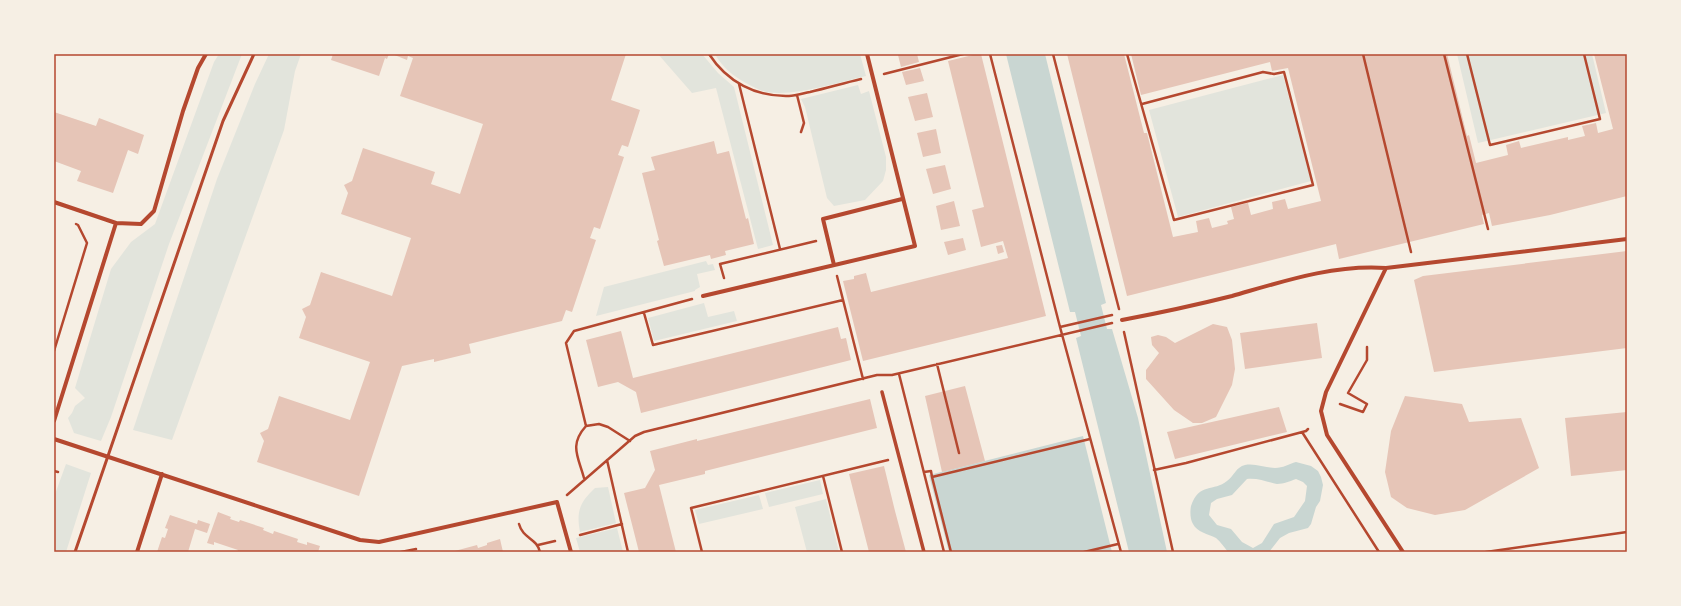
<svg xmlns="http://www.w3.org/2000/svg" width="1681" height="606" viewBox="0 0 1681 606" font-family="'Public Sans',sans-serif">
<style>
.green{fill:#e2e4dc}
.water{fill:#c9d6d2;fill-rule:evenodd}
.building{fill:#e6c5b7}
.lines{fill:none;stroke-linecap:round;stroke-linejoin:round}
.path{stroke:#b5482f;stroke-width:2.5}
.service{stroke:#b5482f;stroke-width:3}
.pedestrian{stroke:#b5482f;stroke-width:3.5}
.minor{stroke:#b5482f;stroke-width:4}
.neatline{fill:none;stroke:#b5482f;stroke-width:1.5}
</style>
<rect width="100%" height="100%" fill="#f6efe4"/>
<path class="green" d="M219 54H242L169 244 111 417 101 441 74 433 68 418 72 413 75 406 85 398 75 388 111 269 131 242 155 224 214 62Z
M269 54H301L295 71 284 130 172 440 133 430 217 179 255 84Z
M658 54H702L718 73 734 87 773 245 758 249 716 88 692 93Z
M715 54H860L866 76C839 82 785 100 760 90 755 88 750 85 746 83 733 76 722 67 715 54Z
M1457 54H1592L1606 113 1478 143Z
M1283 75 1311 181 1178 217 1149 110Z
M858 85 861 94 869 91 886 157V170L883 181 865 200 834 206 827 198 805 107 801 99Z
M706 261 708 265 713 264 715 270 697 274 700 287 695 290V291L596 316 604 287Z
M704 303 708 317 734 311 737 321 654 341 648 318Z
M66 464 91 473 66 552H54V497Z
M820 480 823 494 769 507 765 493Z
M608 487 616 523 580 532C576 511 580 502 595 488Z
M759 495 763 509 699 524 695 510Z
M826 499 839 552H807L795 507Z
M617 528 623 552H580L576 538Z"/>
<path class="water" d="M1006 54H1045L1106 303 1101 305 1107 329H1112L1138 418 1167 552H1129L1076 338 1081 336 1075 312H1070Z
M1083 436 1112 552H949L929 475Z
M1296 462 1311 466 1318 471 1321 477 1323 485 1320 501 1316 507 1311 524 1308 528 1289 533 1280 538 1269 552H1228C1224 547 1221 542 1216 538 1208 534 1197 532 1193 524 1190 519 1190 511 1191 506 1199 482 1214 492 1227 481 1234 476 1236 467 1245 465 1255 463 1266 468 1275 468 1283 468 1289 464 1296 462ZM1247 479C1258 478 1267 482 1277 484 1284 484 1290 481 1296 479L1303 482 1307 486 1305 501 1294 517 1274 524 1262 543 1253 548 1242 542 1231 529 1217 525 1209 515 1211 503 1217 499 1232 495Z"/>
<path class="building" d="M333 54H389L387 59 385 58 379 76 331 60Z
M392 54H626L611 100 640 110 628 147 622 145 618 155 624 157 600 229 594 227 590 238 596 240 572 312 566 310 562 321 469 344 471 353 434 362V359L402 366 359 496 257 462 264 441 260 433 268 429 279 396 350 420 370 362 299 338 306 317 302 309 310 305 321 272 392 296 411 238 341 214 348 193 344 185 352 181 363 148 435 172 431 184 460 194 483 124 400 96 413 58 408 56 407 60Z
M900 54H917L919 62 901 67 898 55Z
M977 54H981L1046 316 863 361 843 281 854 279V276L866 273 871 292 1008 258 1003 241 981 247 972 210 984 207 948 61Z
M1067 54H1124L1144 133H1147L1173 237 1198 232 1196 221 1209 218 1212 228 1228 224 1227 221 1234 219 1231 207 1248 203 1251 215 1273 209 1272 202 1285 199 1288 209 1321 201 1288 68 1272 71 1270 62 1141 95 1131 54H1447L1467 136 1469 135 1476 163 1508 155 1506 145 1519 141 1521 148 1568 137V140L1585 136 1582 126 1596 123 1598 133 1613 129 1594 54H1627V196L1550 215 1492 226 1489 213 1482 215 1484 224 1339 259 1336 244 1127 296Z
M920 68 924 81 906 85 902 72Z
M927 93 933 117 915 121 908 97Z
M54 112 96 126 99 118 144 135 138 154 128 150 113 193 77 181 81 171 54 161Z
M936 129 941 153 923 157 917 133Z
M714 141 717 154 729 151 746 219 748 218 754 244 725 251 726 255 711 259 710 255 664 266 657 241 659 240 642 173 655 170 651 157Z
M945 165 951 189 933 194 926 169Z
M954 201 960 226 941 230 936 206Z
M963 238 966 250 948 255 944 242Z
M1002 245 1004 252 998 254 996 246Z
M1627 251V348L1434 372 1414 280 1423 276Z
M1317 323 1322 358 1245 369 1240 333Z
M1213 324 1227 327 1232 340 1235 369 1232 385 1216 417 1202 423H1193L1174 410 1146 379V370L1159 353 1152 345 1151 337 1158 335 1166 337 1175 343Z
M838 327 841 339 846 338 851 360 641 413 636 392 618 382 598 387 586 340 621 331 633 378Z
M965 386 985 461 942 472 925 396Z
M1405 396 1462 404 1469 422 1521 418 1539 468 1465 510 1435 515 1407 508 1391 497 1385 472 1391 431Z
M870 399 877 428 705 471V474L659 485 676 552H639L624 493 645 488 655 470 650 451 697 439V441Z
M1279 407 1287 432 1175 459 1167 432Z
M1627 412V470L1571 476 1565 418Z
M884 466 895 511 906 552H869L849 474Z
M218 512 231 517 230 519 239 522 240 520 264 528 263 530 273 534 274 531 298 539 297 542 307 545V542L320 546 318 552H237L238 550 214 542V545L207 543Z
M170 515 197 524 198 520 210 524 207 533 195 529 188 552H157L162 537 165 538 168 529 165 528Z
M500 539 503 552H451L477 545 478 548 487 545V543Z"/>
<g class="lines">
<path class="path" d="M709 54C727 82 756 97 789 96 796 96 804 93 810 92 827 88 844 83 861 79
M990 54 1060 327 1121 552
M1053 54 1119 309
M1127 54 1174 220 1313 185 1284 72 1274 74 1263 72 1142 104
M1363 54 1411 252
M1444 54 1488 229
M1467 54 1490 145 1600 119 1584 54
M884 74 963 54
M739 84 780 249
M797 95 804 123 801 132
M837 276 863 379
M724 278 720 264 816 241
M644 313 653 345 843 300
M1060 327 1112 315
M1124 332 1173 552
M54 351 87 243 78 225 76 224
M937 364 959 453
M899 374 944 552
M1340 404 1363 412 1367 404 1348 393 1367 360V347
M586 426 599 424 608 427 630 441
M1302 432 1379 552
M607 460 628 552
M1154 470 1186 463 1306 431 1308 429
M54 471 58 472
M924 472 931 471 932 477
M823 476 842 552
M584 478C578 456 569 445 586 426L566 343 574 331 692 299
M567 495 635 436 644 432 877 375H892L1112 323
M519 524C523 539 537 538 540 552
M580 535 622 524
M538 545 555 541
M401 552 416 549
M702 552 691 508 888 460
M951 552 932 477 1090 439
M1084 552 1118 544
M1486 552 1627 532"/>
<path class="service" d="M75 552 223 121 254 54"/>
<path class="pedestrian" d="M882 392 924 552"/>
<path class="minor" d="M54 202 116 223 54 421
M116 223 141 224 154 211 183 111 198 68 206 54
M834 265 823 219 902 199
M1386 268 1326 392 1321 411 1327 435 1403 552
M703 296 915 246 867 54
M1122 320C1159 313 1196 305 1232 296 1281 282 1334 264 1386 268L1627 239
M54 439 360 540 379 542 557 502 571 552
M137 552 162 474"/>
</g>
<rect width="1681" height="606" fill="none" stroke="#f6efe4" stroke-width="110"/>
<rect x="55" y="55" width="1571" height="496" class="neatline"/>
</svg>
